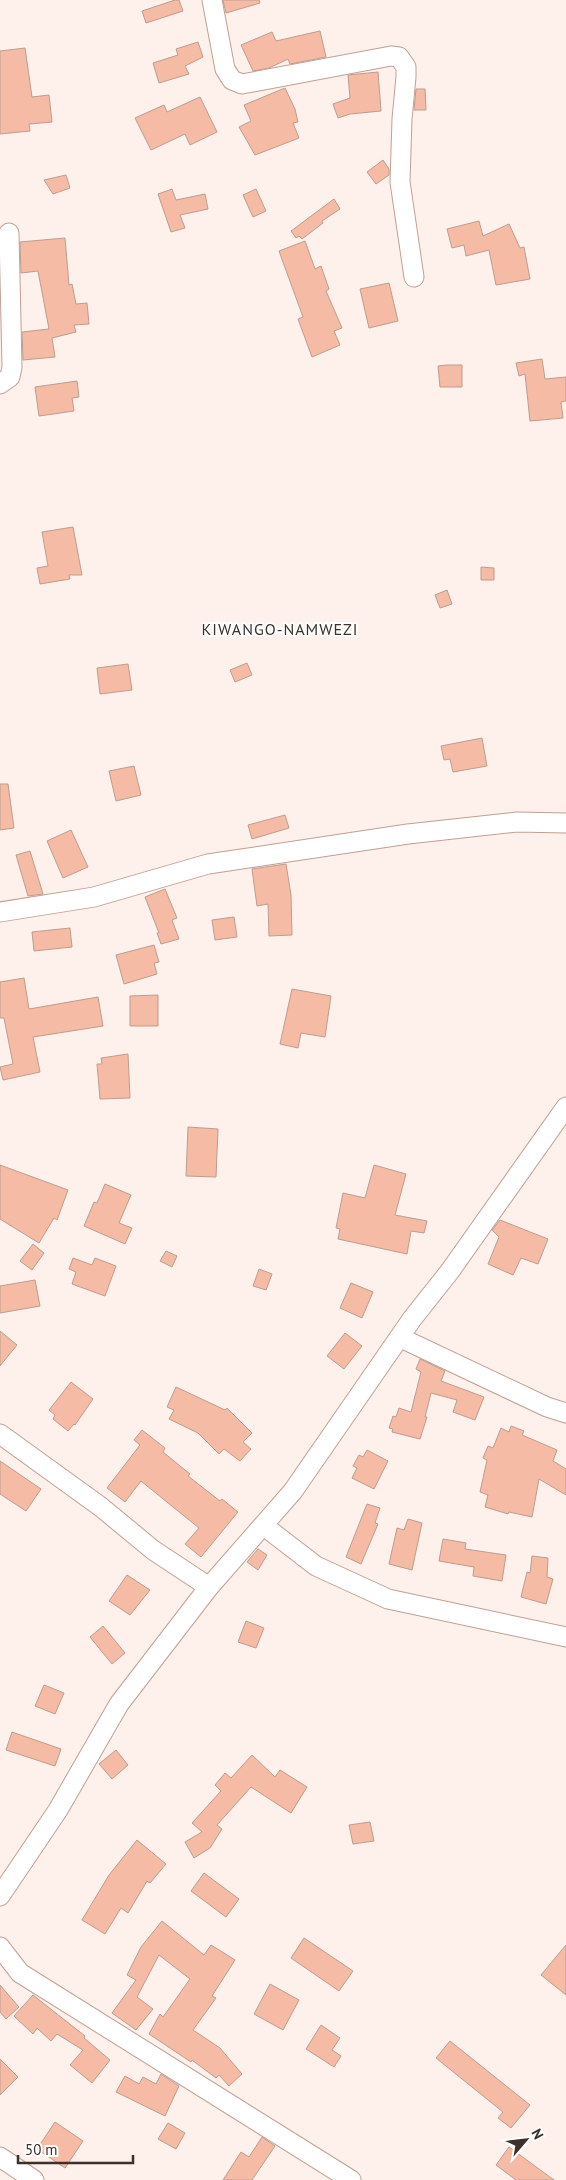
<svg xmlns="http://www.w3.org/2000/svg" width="566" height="2180" viewBox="0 0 566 2180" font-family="'PT Sans',sans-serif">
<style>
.building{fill:#f6bba4;stroke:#bd9d90}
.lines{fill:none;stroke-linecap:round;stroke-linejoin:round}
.minor-casing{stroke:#c0a093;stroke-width:21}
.minor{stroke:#fff;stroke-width:19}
.labels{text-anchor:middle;stroke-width:4;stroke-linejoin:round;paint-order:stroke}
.quarter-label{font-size:16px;letter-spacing:1px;fill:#3d302b;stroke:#fff}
</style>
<rect width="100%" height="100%" fill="#fef0ea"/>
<path class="building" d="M175 0H179L183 11 146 23 142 11Z
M223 0H259L260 3 226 13Z
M320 31 326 57 290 64 288 59 269 68 253 71 241 45 272 32 276 41Z
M198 42 203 57 185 66 189 74 159 83 153 63 178 55 176 49Z
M25 48 32 97 49 95 52 122 29 124 30 131 0 134V51Z
M378 72 381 111 350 114 338 118 333 104 350 98 348 75Z
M285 88 295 109 298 122 293 123 299 138 255 155 239 127 251 121 244 105Z
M416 89H425L426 110H414Z
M200 97 217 132 190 145 185 134 151 150 135 118 164 105 167 112Z
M383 160 389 169V175L376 184 367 172Z
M66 175 70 188 53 194 44 180Z
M172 189 176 200 205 194 208 209 180 215 185 228 171 232 158 194Z
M256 189 266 211 253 217 243 195Z
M334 199 340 209 322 221 323 223 302 239 299 236 296 238 291 231Z
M479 221 483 236 509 224 520 248 524 247 530 279 496 285 489 250 466 256 464 245 452 248 447 229Z
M65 238 69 285 72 284 76 304 87 303 89 324 74 325 76 332 52 338 55 357 23 360 22 332 49 329 38 271 21 273 20 242Z
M305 241 315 269 321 266 329 289 326 291 342 328 334 331 340 345 312 357 298 319 303 317 279 251Z
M389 283 398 321 369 328 360 289Z
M542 359 545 379 566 377V401L561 402 563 418 530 421 525 374 519 376 516 363Z
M447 365H462V387H440L438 366Z
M77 381 79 397 72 398 74 411 39 416 35 387Z
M73 527 82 575H69L70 579 40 584 37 568 48 566 42 532Z
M481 567 494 568V580H481Z
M447 590 452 604 440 608 435 595Z
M247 663 252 675 235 682 230 670Z
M128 664 132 690 100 694 97 668Z
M482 738 487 766 453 772 450 759 444 760 441 746Z
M134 766 141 795 116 801 109 771Z
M0 784H8L14 828 0 830Z
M285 815 289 828 252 839 248 825Z
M71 830 88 867 63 878 47 841Z
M30 851 43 894 28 896 16 855Z
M286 864 291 895 292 935 269 936 268 904 257 906 252 869Z
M165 889 177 918 172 920 179 939 161 944 157 933H159L145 897Z
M234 917 237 937 215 940 212 920Z
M70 928 72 947 34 951 32 932Z
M154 945 159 962 154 963 157 974 124 984 116 955Z
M24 978 29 1009 98 997 103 1026 33 1037 40 1072 3 1080 0 1067 13 1064 4 1018H0V982Z
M292 989 331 996 325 1037 301 1033 298 1048 280 1044Z
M158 995V1026H130V996Z
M128 1054 130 1098 100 1099 97 1064H102L101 1058Z
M188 1127 218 1129 216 1177 186 1176Z
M0 1165 68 1190 57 1220 54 1218 39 1243 0 1219Z
M374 1165 406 1174 395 1215 427 1221 424 1233 411 1231 407 1254 338 1239 340 1229 336 1228 343 1193 365 1198Z
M105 1184 131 1195 119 1223 132 1228 125 1244 84 1226 94 1202 97 1203Z
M500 1220 548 1239 538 1264 521 1258 513 1275 488 1264 499 1237 492 1230Z
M33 1244 44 1253 32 1270 20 1261Z
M166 1251 177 1256 172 1267 160 1261Z
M73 1258 92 1265 95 1258 116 1266 105 1296 72 1284 76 1272 69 1269Z
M259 1269 272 1274 266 1290 253 1286Z
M35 1280 40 1306 0 1313V1286Z
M351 1283 373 1292 362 1318 340 1308Z
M0 1331 17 1345 0 1366Z
M345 1333 362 1346 344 1369 327 1356Z
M420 1359 445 1371 441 1381 484 1397 475 1420 453 1412 457 1400 431 1393 425 1417H427L420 1439 392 1432 393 1429 389 1428 393 1416 396 1417 399 1408 411 1412 421 1372 416 1369Z
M71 1382 93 1399 75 1425 74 1424 68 1431 53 1419 55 1415 49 1410Z
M176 1387 225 1410 227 1408 252 1433 243 1442 251 1449 240 1461 224 1449 219 1454 198 1433 169 1419 174 1410 167 1407Z
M511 1426 524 1431 522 1435 557 1450 553 1461 566 1469V1495L539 1479 532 1517 509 1512 508 1514 485 1507 488 1495 480 1492 487 1460 483 1458 488 1446 493 1448 501 1428 509 1432Z
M142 1430 165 1448 163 1452 190 1474 188 1476 220 1501 222 1499 238 1512 201 1557 185 1544 199 1528 141 1481 125 1502 107 1488 140 1445 134 1440Z
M367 1450 388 1461 374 1489 352 1478 357 1468 353 1466 359 1455 363 1457Z
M0 1461 41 1489 26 1511 0 1494Z
M367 1504 380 1508 375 1523 378 1524 361 1564 346 1557Z
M408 1519 422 1523 412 1570 389 1564 397 1528 404 1530Z
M443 1539 466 1543 465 1549 506 1555 502 1581 473 1576 474 1567 439 1561Z
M258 1549 267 1555 258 1570 247 1562Z
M532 1556 548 1558 547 1577 553 1579 546 1604 521 1597 527 1572 530 1573Z
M127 1575 150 1590 130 1615 109 1601Z
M246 1621 264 1628 256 1648 238 1642Z
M103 1626 125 1653 112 1664 90 1637Z
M44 1685 64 1693 55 1714 35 1706Z
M12 1732 61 1749 55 1766 6 1750Z
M116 1750 128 1765 112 1779 99 1764Z
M252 1755 275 1777 280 1770 307 1787 291 1813 251 1787 217 1825 222 1829 210 1848 194 1858 185 1842 202 1832 192 1823 221 1791 215 1785 225 1773 231 1778Z
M370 1822 374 1841 353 1844 349 1825Z
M137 1840 166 1864 150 1883 147 1881 128 1913 121 1908 105 1934 82 1920 109 1875Z
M204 1873 239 1899 226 1917 191 1891Z
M162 1921 204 1955 211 1945 235 1960 212 1996 216 1998 193 2030 220 2048 242 2074 229 2086 219 2075 216 2078 192 2060 191 2062 149 2034 160 2014 163 2017 190 1979 159 1955 137 1997 153 2009 136 2030 112 2013 136 1980 127 1975 141 1947Z
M304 1938 353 1971 339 1991 291 1958Z
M566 1945V1995L541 1975Z
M270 1984 299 2000 283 2030 254 2014Z
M0 1985 19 2007 6 2019 0 2012Z
M33 1995 85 2036 84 2038 110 2060 92 2083 70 2065 83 2050 57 2034 51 2041 37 2028 33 2034 14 2016Z
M321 2025 340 2038 332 2050 341 2056 334 2067 306 2049Z
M450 2041 530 2105 511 2128 498 2118 503 2112 436 2058Z
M0 2059 18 2077 0 2095Z
M161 2074 179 2086 165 2116 116 2092 125 2076 139 2084 143 2077 156 2084Z
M55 2122 83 2141 65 2168 37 2149Z
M168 2123 185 2133 176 2149 158 2139Z
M262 2137 275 2146 252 2180H223L241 2152 249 2157Z
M509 2147 554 2180H516L496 2165Z"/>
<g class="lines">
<g class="minor-casing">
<path id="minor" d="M212 0 225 69 232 80 242 84 391 56 399 57 406 67V77L402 119 400 182 414 277
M0 384 10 377 12 367 9 233
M0 912 94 897 208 864 408 834 517 822 566 823
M401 1338 547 1407 566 1413
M0 1434 101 1507 153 1550 209 1587
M264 1526 316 1566 388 1599 566 1637
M0 1896 58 1810 119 1704 209 1587 293 1491 412 1319 450 1271 566 1107
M0 1947 20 1973 351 2180
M0 2157 34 2180"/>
</g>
<use href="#minor" class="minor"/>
</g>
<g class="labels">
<g class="quarter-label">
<text x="280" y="635">KIWANGO-NAMWEZI</text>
</g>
</g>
<g transform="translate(526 2140) rotate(62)" stroke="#ffffff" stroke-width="4" paint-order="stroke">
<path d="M0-4L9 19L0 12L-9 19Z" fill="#3d302b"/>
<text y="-8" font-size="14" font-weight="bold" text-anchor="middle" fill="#3d302b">N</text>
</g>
<path d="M18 2155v8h115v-8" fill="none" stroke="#3d302b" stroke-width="2.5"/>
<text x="25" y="2155" font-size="15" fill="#3d302b" stroke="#ffffff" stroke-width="4" paint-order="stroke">50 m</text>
</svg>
